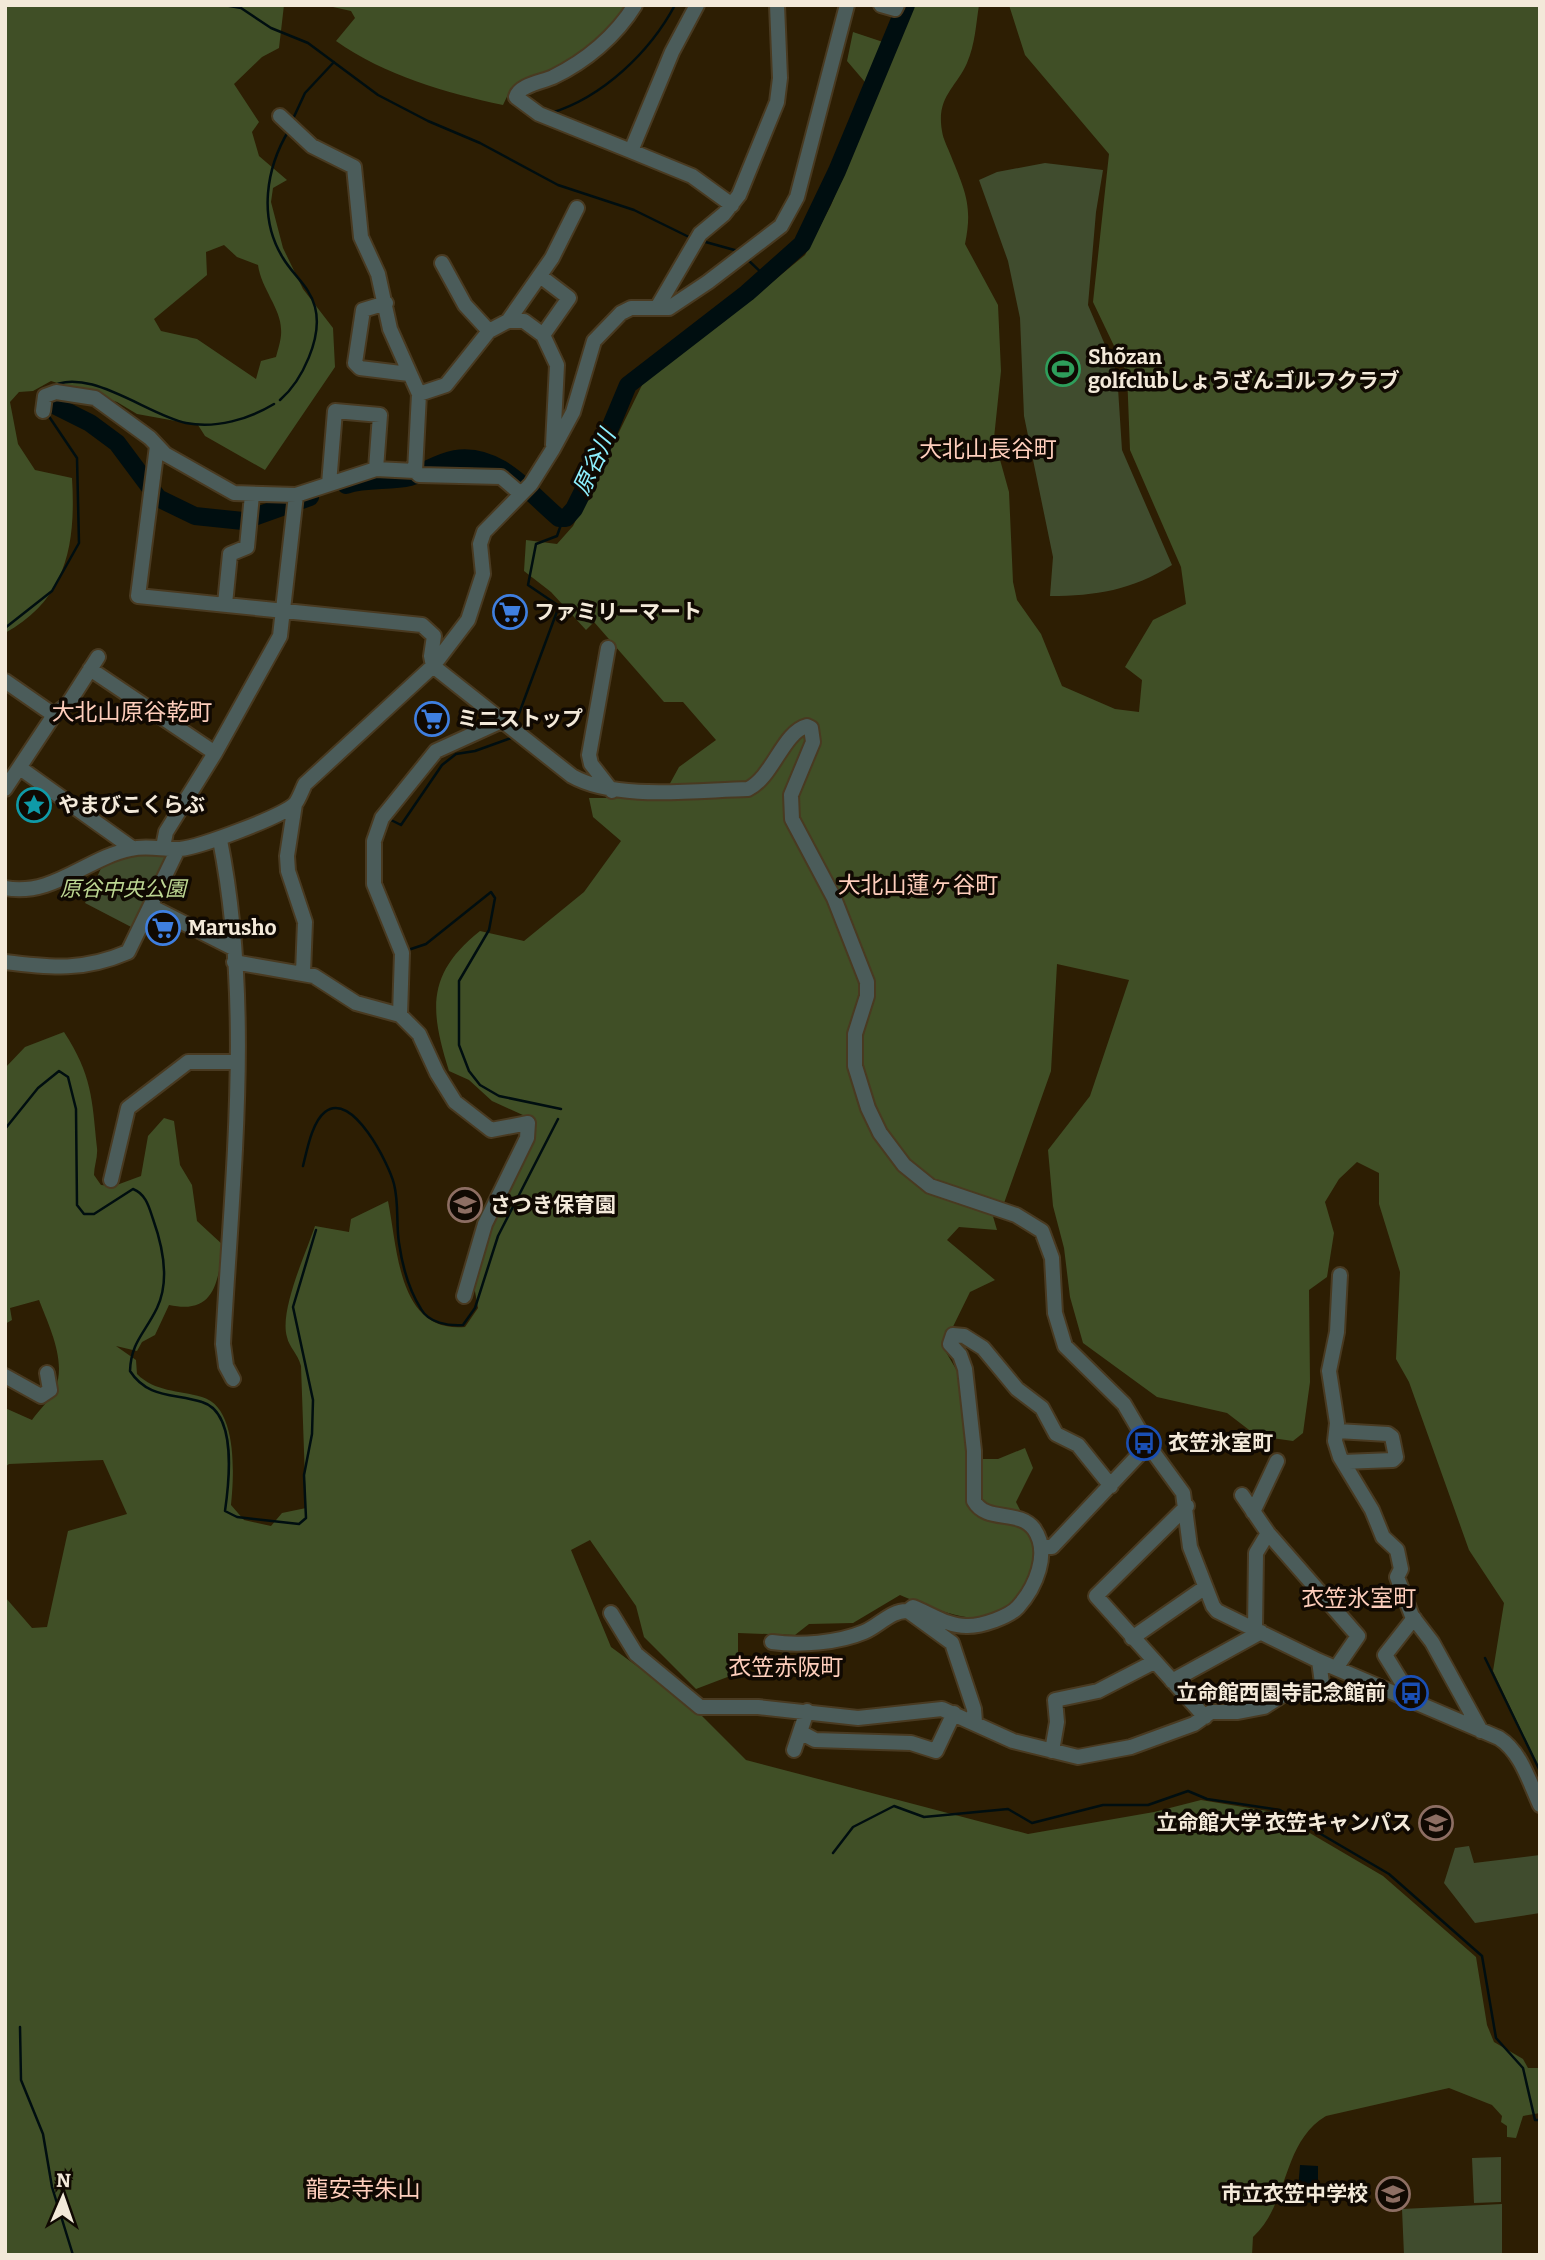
<svg xmlns="http://www.w3.org/2000/svg" width="1545" height="2260" viewBox="0 0 1545 2260" font-family="Bitter,'Noto Sans JP',serif">
<style>
.green{fill:#404c2e}
.forest{fill:#404f26;fill-rule:evenodd}
.water{fill:#000e10}
.lines{fill:none;stroke-linecap:round;stroke-linejoin:round}
.stream{stroke:#000e10;stroke-width:2.5}
.river{stroke:#000e10;stroke-width:18}
.minor-casing{stroke:#493a21;stroke-width:18}
.minor{stroke:#4b5c5a;stroke-width:14}
.labels{text-anchor:middle;stroke-width:7;stroke-linejoin:round;paint-order:stroke}
.poi-label{font-size:21px;font-weight:bold;fill:#f3e9d9;stroke:#100902;text-anchor:start}
.park-label{font-size:21px;font-style:italic;fill:#bdd793;stroke:#100902}
.neighbourhood-label{font-size:23px;fill:#fecebc;stroke:#100902}
.water-label{font-size:23px;font-style:italic;fill:#8df0ff;stroke:#100902}
</style>
<rect width="100%" height="100%" fill="#2d1e03"/>
<path class="green" d="M1045 163 1103 170 1096 212 1088 305 1117 373 1122 450 1172 565C1132 590 1096 596 1050 596L1053 557 1024 416 1020 318 1008 261 979 180 997 172Z
M163 853 169 859 135 929 85 903 103 864 133 855Z
M1469 1846 1474 1863 1540 1855V1913L1475 1923 1444 1883 1455 1848Z
M1501 2157V2202L1474 2203 1472 2158Z
M1502 2204V2255H1404L1402 2209Z"/>
<path class="forest" d="M5 5H284L279 48 262 57 234 84 259 122 252 132 259 156 287 180 273 188 271 202 283 248 303 289 333 328 335 367 265 470 205 436 198 425 137 414 117 402 51 381 33 391 19 392 10 402 18 444 35 470 72 478C76 544 67 599 5 633ZM224 245 237 257 258 265C261 288 281 309 281 329 282 338 278 349 276 357L261 361 256 379 197 339 161 331 154 319 207 275 206 252Z
M324 5H629C589 51 568 66 511 88L503 105C446 93 384 75 336 41L355 18 351 11Z
M913 5H979C976 24 975 45 967 63 956 88 936 97 942 131 943 139 948 148 951 156 965 191 973 206 965 244L998 305 1001 371 994 438 1009 492 1013 582 1017 600 1041 634 1062 686 1115 709 1139 712 1142 680 1125 667 1153 620 1186 604 1181 567 1130 450 1127 373 1093 302 1109 154 1025 55 1009 5H1540V1770L1493 1671 1504 1603 1469 1550 1409 1382 1396 1359 1400 1272 1379 1204V1173L1357 1162 1339 1179 1325 1202 1334 1233 1327 1277 1309 1290 1310 1382 1303 1433 1293 1441 1257 1436 1227 1413 1157 1397 1083 1343 1070 1297 1064 1248 1053 1206 1048 1150 1090 1096 1129 980 1057 964 1051 1071 1003 1206 992 1213 997 1230 959 1227 947 1240 995 1280 970 1292 943 1347 963 1381 966 1402 962 1421 970 1441 972 1459H998L1025 1448 1033 1468 1016 1502C1022 1515 1034 1532 1036 1546 1039 1570 1019 1610 994 1617 968 1624 924 1605 900 1595L853 1623 809 1624 795 1635 738 1633V1673L696 1689 644 1637 636 1606 590 1540 571 1550 611 1647 695 1709 746 1760 1028 1834 1154 1812 1201 1800 1274 1812 1383 1876 1476 1957 1487 2025 1494 2042 1523 2059 1528 2068H1540V2113L1523 2116 1516 2138 1507 2137V2126L1501 2122 1502 2116 1492 2105 1449 2088 1326 2116C1281 2143 1290 2203 1253 2237L1252 2255H5V1597L32 1628 47 1627 68 1531 127 1514 103 1460 9 1464 5 1467V1408L32 1420C39 1410 50 1400 55 1389 67 1362 49 1326 39 1300L10 1308 12 1320 5 1324V1068L25 1047 64 1032C92 1075 92 1098 97 1148 98 1157 94 1166 94 1175L101 1185 114 1186 141 1176 148 1136 164 1118 174 1121 180 1165 192 1185 197 1221 223 1245C218 1282 215 1315 169 1305L155 1335 142 1342 137 1351 116 1346 136 1360 137 1374C155 1392 178 1390 202 1397 238 1407 234 1476 231 1505L244 1520 271 1526 282 1513 306 1508 301 1366C298 1354 289 1347 287 1337 279 1311 306 1253 315 1226L349 1232 351 1219 388 1201C398 1250 398 1333 465 1327L478 1308 474 1286 492 1223 536 1121 492 1101 469 1080 449 1071C430 1010 426 974 480 931L524 941 584 892 621 841 593 817 589 798H662L679 767 716 740 683 702H664L594 622 586 630 551 592 524 571 526 540 557 544 573 526 645 379 722 323 805 255 831 205 876 95 847 61 853 32 883 42 905 25Z"/>
<path class="water" d="M1300 2165 1318 2166V2203L1297 2202Z"/>
<g class="lines">
<path class="stream" d="M224 5 241 8 271 28 308 43 378 95 428 121 480 143 558 185 634 210 693 239
M551 113C603 97 650 52 675 5
M292 121 305 93 334 62
M702 241 738 251
M747 259 766 277
M48 388C87 364 147 415 186 423 216 429 249 419 274 404
M280 400C302 381 323 337 315 307 310 287 293 275 283 258 258 218 266 168 289 130
M5 628 52 591 79 543 77 458 48 415
M517 719 559 606 528 585 536 544 557 536 563 519
M387 818 401 825 442 765 456 754 475 751 511 738
M408 950 426 944 491 892 495 898 489 930 459 981V1045L469 1071 480 1085 499 1096 561 1109
M5 1129 38 1088 59 1071 68 1077 76 1109 77 1205 84 1214H94L133 1189C146 1194 149 1207 153 1219 163 1247 170 1281 157 1308 145 1333 131 1342 130 1371 148 1399 175 1393 202 1402 238 1413 229 1483 225 1511L237 1517 299 1524 306 1518 304 1475 312 1434 313 1400 293 1307 316 1230
M303 1166C307 1150 312 1122 325 1112 352 1090 389 1164 394 1184 399 1203 396 1224 399 1243 402 1264 409 1290 421 1309 429 1323 448 1326 463 1325L475 1308 498 1236 558 1119
M1485 1658 1540 1771
M833 1853 853 1827 894 1806 924 1817 1008 1809 1032 1823 1103 1805H1148L1188 1791 1207 1799 1280 1810 1389 1874 1482 1956 1496 2038 1523 2068 1535 2120H1540
M20 2027 21 2080 43 2134 52 2187 73 2255"/>
<path class="river" d="M50 403 90 423 117 443 158 498 195 516 243 521 310 497
M346 485C367 478 389 482 410 477 425 472 438 462 455 459 499 452 529 493 559 518H566L574 509 587 483 628 385 747 293 802 244 837 171 906 5"/>
<g class="minor-casing">
<path id="minor" d="M697 5 672 52 631 151 692 176 732 205
M881 5 895 9 897 5
M280 116 312 146 354 167 361 237 378 274 390 329 419 394 446 385 489 331 508 321H524L543 335 557 365 553 445
M631 151 539 114 516 97C519 85 542 82 553 77 586 61 616 36 635 5
M442 263 465 305 489 331
M540 276 569 298 543 335
M386 303 363 310 355 363 360 368 409 374
M658 306 700 234 724 214 739 195 777 102 780 78 777 5
M508 321 552 258 577 208
M43 411 45 396 56 392 95 398 150 438 165 454 234 493 296 495 376 469 415 471 419 475 501 477 521 494
M157 446 138 596 422 625 434 636 431 656 433 666 572 776C616 801 697 790 748 789 773 777 783 732 807 726L811 728 813 742 791 795 792 819 834 898 867 982V996L855 1034V1066L868 1108 880 1133 904 1165 930 1186 1016 1215 1042 1231 1052 1258 1055 1313 1065 1346 1124 1404 1148 1445 1183 1493 1190 1547 1213 1606 1217 1611 1319 1661 1499 1738C1521 1752 1529 1781 1540 1805
M415 471 419 394
M329 484 335 411 380 415 376 469
M225 604 230 554 247 547 252 495
M608 648 589 755 591 764 612 791
M90 669 215 753
M5 681 54 715
M20 768 132 848
M5 789 54 715 68 704 98 657
M295 804 287 856 288 871 305 922 303 973
M220 840C253 1006 232 1177 223 1344L226 1366 233 1379
M163 847 166 832 215 753 280 636 296 495
M5 888C53 897 86 858 131 849 147 845 164 850 180 849 200 847 281 817 295 804 299 799 302 790 305 784L433 666 468 620 483 574 480 544 484 532 531 484 553 449 573 412 594 341 621 313 631 308H669L708 282 781 226 797 197 847 5
M152 907 233 948
M5 962C52 968 84 971 128 952L178 849
M234 962 314 976 356 1003 400 1015 419 1034 437 1073 455 1102 491 1130 528 1123 527 1138 485 1224 464 1296
M400 1015 402 953 374 884V841L382 818 436 751 504 720
M111 1180 128 1108 188 1062H236
M1340 1275 1337 1332 1329 1371 1337 1423 1335 1441 1340 1457 1372 1510 1383 1537 1397 1550 1401 1569 1397 1577 1412 1616 1432 1642 1481 1731
M5 1376 41 1396 50 1390 47 1373
M1337 1431 1388 1434 1392 1437 1396 1457 1393 1460 1343 1462
M1242 1495 1268 1533 1358 1636 1336 1668
M1187 1506 1096 1596 1205 1717
M1253 1512 1277 1461
M1041 1547H1052L1148 1445
M908 1611 913 1607C931 1614 949 1627 968 1626 982 1626 1009 1617 1018 1607 1035 1588 1051 1553 1034 1529 1019 1509 986 1523 974 1501V1451L965 1369 960 1355 950 1344 953 1335 964 1336 983 1348 1017 1389 1042 1408 1056 1434 1078 1445 1111 1486
M611 1613 636 1654 700 1707H758L858 1718 942 1709 1013 1741 1078 1757 1131 1747 1194 1724 1211 1712H1238L1264 1707 1289 1691 1318 1692 1322 1683 1319 1661
M1255 1629 1256 1553 1268 1533
M1132 1638 1204 1588
M772 1642C799 1646 838 1643 864 1632 879 1626 891 1610 908 1611L952 1643 974 1709 975 1722
M1172 1681 1261 1632
M1412 1699 1385 1655 1414 1618
M800 1732 815 1740 911 1743 936 1751 954 1713
M794 1750 807 1711
M1052 1751 1057 1722 1055 1700 1098 1691 1154 1662"/>
</g>
<use href="#minor" class="minor"/>
</g>
<defs>
<g id="stadium-ring" transform="scale(1.75)"><circle r="9.5" fill="#100902" stroke="#2e9e5b" stroke-width="1.5"/><path d="M0-5a6.5 5 0 1 0 0 10a6.5 5 0 1 0 0-10ZM-3.5-1.8h7v3.6h-7Z" fill="#2e9e5b"/></g>
<g id="supermarket-ring" transform="scale(1.75)"><circle r="9.5" fill="#100902" stroke="#3f7fe0" stroke-width="1.5"/><path d="M-6-5.5h2.5l.6 2H6L4.5 2H-2.5L-4.4-4H-6ZM-1.5 3.2a1.3 1.3 0 1 0 .1 0ZM3 3.2a1.3 1.3 0 1 0 .1 0Z" fill="#3f7fe0"/></g>
<g id="sight-ring" transform="scale(1.75)"><circle r="9.5" fill="#100902" stroke="#0f9aa8" stroke-width="1.5"/><path d="M0-6L1.8-2.2L6-1.7L2.9 1.2L3.7 5.4L0 3.3L-3.7 5.4L-2.9 1.2L-6-1.7L-1.8-2.2Z" fill="#0f9aa8"/></g>
<g id="school-ring" transform="scale(1.75)"><circle r="9.5" fill="#100902" stroke="#8d6e63" stroke-width="1.5"/><path d="M0-5L7-2L0 1L-7-2ZM-4 1L0 2.5L4 1V4Q0 6-4 4Z" fill="#8d6e63"/></g>
<g id="bus-ring" transform="scale(1.75)"><circle r="9.5" fill="#100902" stroke="#1a4fb4" stroke-width="1.5"/><path d="M-5-6H5V4H4V6H2V4H-2V6H-4V4H-5ZM-3.5-4V0h7V-4ZM-3.5 1.2v1.5H-2V1.2ZM2 1.2v1.5H3.5V1.2Z" fill="#1a4fb4"/></g>
<g id="university-ring" transform="scale(1.75)"><circle r="9.5" fill="#100902" stroke="#8d6e63" stroke-width="1.5"/><path d="M0-5L7-2L0 1L-7-2ZM-4 1L0 2.5L4 1V4Q0 6-4 4Z" fill="#8d6e63"/></g>
</defs>
<g fill-rule="evenodd">
<use href="#stadium-ring" x="1063" y="369"/>
<use href="#supermarket-ring" x="510" y="612"/>
<use href="#supermarket-ring" x="432" y="719"/>
<use href="#sight-ring" x="34" y="805"/>
<use href="#supermarket-ring" x="163" y="928"/>
<use href="#school-ring" x="465" y="1205"/>
<use href="#bus-ring" x="1144" y="1443"/>
<use href="#bus-ring" x="1411" y="1693"/>
<use href="#university-ring" x="1436" y="1823"/>
<use href="#school-ring" x="1393" y="2194"/>
</g>
<g class="labels">
<g class="poi-label">
<text x="1088" y="364">Shõzan<tspan x="1088" dy="24">golfclubしょうざんゴルフクラブ</tspan></text>
<text x="534" y="619">ファミリーマート</text>
<text x="457" y="726">ミニストップ</text>
<text x="58" y="812">やまびこくらぶ</text>
<text x="188" y="935">Marusho</text>
<text x="490" y="1212">さつき保育園</text>
<text x="1168" y="1450">衣笠氷室町</text>
<text x="1386" y="1700" text-anchor="end">立命館西園寺記念館前</text>
<text x="1412" y="1830" text-anchor="end">立命館大学 衣笠キャンパス</text>
<text x="1368" y="2201" text-anchor="end">市立衣笠中学校</text>
</g>
<g class="park-label">
<text x="123" y="896">原谷中央公園</text>
</g>
<g class="neighbourhood-label">
<text x="988" y="457">大北山長谷町</text>
<text x="132" y="720">大北山原谷乾町</text>
<text x="918" y="893">大北山蓮ヶ谷町</text>
<text x="1359" y="1606">衣笠氷室町</text>
<text x="786" y="1675">衣笠赤阪町</text>
<text x="363" y="2197">龍安寺朱山</text>
</g>
<g class="water-label">
<text transform="translate(594 462) rotate(-65)" y="8">原谷川</text>
</g>
</g>
<rect width="1545" height="2260" fill="none" stroke="#f3e9d9" stroke-width="14"/>
<g transform="translate(63 2197) rotate(2)" stroke="#100902" stroke-width="5" paint-order="stroke">
<path d="M0-5L12 26L0 18L-12 26Z" fill="#f3e9d9"/>
<text y="-10" font-size="19" font-weight="bold" text-anchor="middle" fill="#f3e9d9">N</text>
</g>
</svg>
